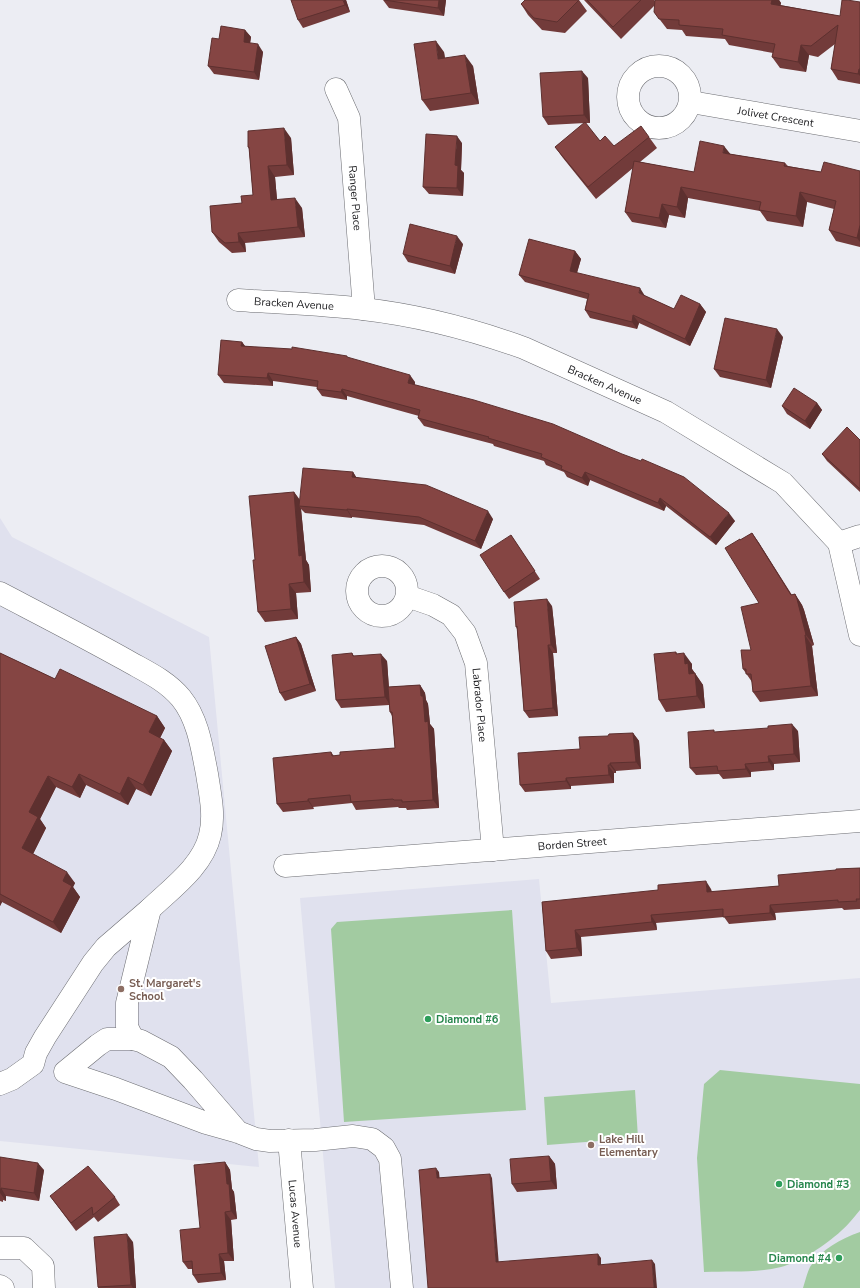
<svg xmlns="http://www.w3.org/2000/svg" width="860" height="1288" viewBox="0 0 860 1288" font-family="'Nunito Sans',sans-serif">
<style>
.built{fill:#e0e1ee}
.green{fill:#a2cba1}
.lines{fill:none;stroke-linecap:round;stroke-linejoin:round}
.minor-casing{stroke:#6c6d72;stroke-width:23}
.minor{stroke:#fff;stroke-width:22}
.wall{fill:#723b3a}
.shaded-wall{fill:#5d302f}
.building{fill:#854543;stroke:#5d302f}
.education-dot{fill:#8d6e63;stroke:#fff;stroke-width:1.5}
.leisure-dot{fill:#2e9e5b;stroke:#fff;stroke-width:1.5}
.labels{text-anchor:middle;stroke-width:4;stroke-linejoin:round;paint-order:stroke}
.street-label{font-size:11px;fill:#1a1a1d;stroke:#fff}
.education-label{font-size:11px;font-weight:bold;fill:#785e54;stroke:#fff;text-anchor:start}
.leisure-label{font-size:11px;font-weight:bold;fill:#27864d;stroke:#fff;text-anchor:start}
</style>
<rect width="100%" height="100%" fill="#ecedf3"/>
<path class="built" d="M0 518 12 537 209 637 259 1167 0 1141Z
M539 879 551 1003 860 978V1288H335L300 898Z"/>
<path class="green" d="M512 910 526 1110 344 1122 331 929 337 922Z
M720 1070 860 1084V1210C854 1217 848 1225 841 1231 826 1245 800 1262 781 1267 756 1273 729 1271 704 1272L697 1158 704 1084Z
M635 1090 638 1138 547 1145 544 1097Z
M860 1232V1288H803C805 1282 807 1273 810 1267 822 1249 840 1239 860 1232Z"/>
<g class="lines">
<g class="minor-casing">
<g id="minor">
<circle cx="659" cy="97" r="31"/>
<path id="s1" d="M336 89 349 118 364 309"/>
<path id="s2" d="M691 102 860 131"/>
<path id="s3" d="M238 300C280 303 322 304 363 309 416 315 474 330 524 348L666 412 783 483 839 543 860 635"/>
<path d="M839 543 860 536"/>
<circle cx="382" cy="591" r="25"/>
<path d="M0 593C42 615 85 637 126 660 145 671 166 680 181 698 198 719 202 748 207 774 210 794 215 815 210 835 203 866 172 888 150 909"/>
<path id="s4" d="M407 596 433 605 451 615 465 633 476 663 493 850"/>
<path id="s5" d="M285 866 860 821"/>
<path d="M0 1084 12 1079 33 1064 36 1053 45 1037 93 963 106 947 150 909 127 1003V1027L133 1039"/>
<path d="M238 1132 193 1080 171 1057 141 1041 133 1039H107L98 1045 65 1072 116 1089 206 1123 238 1132 256 1139 270 1141 315 1140 353 1136 372 1139 384 1148 390 1159 402 1288"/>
<path id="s6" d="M289 1140 302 1288"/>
<path d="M0 1248H24L43 1266 44 1288"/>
<path d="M0 1286 3 1288"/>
</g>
</g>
<use href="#minor" class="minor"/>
</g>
<path class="wall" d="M346 0 350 12 303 28 298 20Z
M383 0H446L444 16 389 8Z
M579 0 587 11 565 33 542 30 528 15 521 4Z
M584 0H654L655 1V0H779L781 3 780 5 840 16 860 2V84L838 80 831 69 835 44 818 57 809 55 806 72 780 68 772 57 773 53 729 45 725 39 686 36 682 30 667 29 654 12 655 5 621 39Z
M245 30 251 37 250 43 263 52 259 80 214 74 208 66 219 39Z
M444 52 445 58 473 66 479 104 430 111 422 100Z
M588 78 590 123H585L600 141 614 146 649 137 657 148 640 162 694 172 730 154 785 163 788 166 821 172 860 171V247L836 241 829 230 834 209 807 202 803 227 767 221 760 211 688 198 685 218 669 215 666 228 632 222 625 212 633 168 596 199 563 158 555 147 585 123 548 125 543 117Z
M291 138 294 175 275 177 277 200 302 208 305 237 245 243 246 252 232 253 219 242 212 232 242 203 253 195 249 149 248 147Z
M462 143 461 170 464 173 463 196 429 194 423 187Z
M463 244 455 274 408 262 403 254Z
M575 251 581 259 577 273 645 296 674 309 700 304 706 312 690 346 639 323 637 329 590 318 585 310 587 299 525 282 519 275Z
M783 337 771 388 720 377 714 369Z
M242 342 245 346 348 358 415 382V385L735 521 716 545 666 506 664 511 590 480 588 486 567 477 564 472 546 465 544 461 494 446 493 444 424 426 418 418 419 416 347 396V400L322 396 317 389V387L273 381V386L224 383 218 375Z
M817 403 822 410 810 429 787 414 782 406Z
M860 440V492L827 461 822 454Z
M353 472 356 477 493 519 481 549 424 525 352 517V518L305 513 301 509 306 560 309 565 311 592 296 593 298 619 265 622 258 612 255 560 294 492 300 500Z
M752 533 759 543 792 595 795 594 802 605 804 610 814 645 812 646 818 696 760 702 753 692 752 682 743 669 751 650 759 603 741 540Z
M511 535 540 579 509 599 504 592Z
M552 606 557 653H553L558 716 529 718 524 711 517 629 516 627Z
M296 637 301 644 316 691 285 701 280 693Z
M676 652 677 654 692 664V669L703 685 705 708 666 712 659 700Z
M0 653 55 679 157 716 165 728 160 738 164 740 172 751 151 796 136 789 128 805 86 785 80 798 56 787 40 819 46 828 33 854 75 883 73 887 80 897 61 933 2 902 0 906Z
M352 653 354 656 387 661 389 687 420 685 425 693 426 700 428 704 430 724 434 729 439 808 407 810 406 808H399L398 807 356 810 352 803 313 807 314 809 283 812 277 804 331 752 334 756 395 748 392 716 390 712 389 705 341 708 336 700Z
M798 731 800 762 774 764V770L751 772V777L723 779 719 774 696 775 690 768 715 732Z
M633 733 639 741 641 769 616 771V773H614V783L571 786V789L525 792 520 785 580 749 608 736Z
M860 868V909L844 910 842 908 775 913 776 920 729 924 724 917 656 923 657 930 581 937 582 956 551 959 546 951 542 902 711 889 712 892 779 886 836 870Z
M549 1156 555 1164 557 1189 517 1192 512 1184Z
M0 1157 44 1170 39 1201 6 1196V1201L3 1200V1202L0 1201Z
M225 1162 230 1170 232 1189 234 1192 237 1219 231 1220 234 1261H224L226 1280 198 1283 193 1275 192 1269H188L183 1262 200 1228Z
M50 1196 115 1197 120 1205 98 1222 94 1217 76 1231Z
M133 1242 136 1288H98V1287Z"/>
<path class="shaded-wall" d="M343 0H346L350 12 345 5Z
M439 0H446L444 16 438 8Z
M772 0H779L781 3 779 15 771 4Z
M245 30 251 37 249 50 244 42Z
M436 41 444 52 446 70 438 59Z
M258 44 263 52 259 80 254 72Z
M801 45 809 55 806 72 798 62Z
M465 55 473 66 479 104 471 93Z
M859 69 860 70V76L858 74Z
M582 71 588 78 590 123 584 115Z
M284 128 291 138 294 175 287 165Z
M457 136 462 143 461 170 464 173 463 196 457 188 455 165Z
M724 146 732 156 723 153Z
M268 166 275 177 278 210 271 200Z
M681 187 688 198 685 218 677 207Z
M800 192 807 202 803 227 796 216Z
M295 198 302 208 305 237 298 227Z
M662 204 669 215 666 228 659 218Z
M860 225V242L857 238Z
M238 233 245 243 246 252 239 242Z
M457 236 463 244 455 274 450 266Z
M575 251 581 259 575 279 570 271Z
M640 288 645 296 639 293Z
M700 304 706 312 690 346 685 339Z
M633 315 639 323 637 329 632 322Z
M777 329 783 337 771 388 766 380Z
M242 342 247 349 241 346Z
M268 373 273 381V386L267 378Z
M410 375 415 382 413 390 408 383Z
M342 389 347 396V400L341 392Z
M817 403 822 410 810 429 805 421Z
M353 472 358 480 352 477Z
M585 472 590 480 588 486 582 478Z
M294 492 301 502 299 506 301 509 306 560 309 565 311 592 304 582 299 556Z
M660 498 666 506 664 511 658 503Z
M347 509 352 517V518L347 510Z
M488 511 493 519 481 549 475 541Z
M729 513 735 521 716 545 710 537Z
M752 533 759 543 798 606 791 595Z
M289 584 296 593 298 619 291 609Z
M795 594 802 605 804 610 814 645 806 635Z
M547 599 552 606 557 653 551 645Z
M805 635 812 646 818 696 811 686Z
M296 637 301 644 316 691 310 684Z
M548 645 553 653 558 716 553 708Z
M684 653 692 664V669L703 685 705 708 697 696 685 664Z
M381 654 387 661 390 705 385 697Z
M420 685 425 693 426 700 428 704 430 724 434 729 439 808 433 800 425 722 421 696Z
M157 716 165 728 157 744 149 732Z
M792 724 798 731 800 762 794 754Z
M633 733 639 741 641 769 636 762Z
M164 740 172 751 151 796 143 785Z
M768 756 774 764V770L769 762Z
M610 763 616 771V773L610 765Z
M745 764 751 772V777L746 769Z
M608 765 614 773V783L609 775Z
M79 774 86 785 80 798 72 787Z
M48 776 56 787 40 819 46 828 30 860 22 848 29 812Z
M128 777 136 789 128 805 120 794Z
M566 778 571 786V789L566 781Z
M308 799 313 807 314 809 308 801Z
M67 872 75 883 73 887 80 897 61 933 53 922 63 881Z
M706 881 711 889 712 900 707 892Z
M0 900 2 902 0 906Z
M770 905 775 913 776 920 770 913Z
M651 915 656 923 657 930 652 922Z
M575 930 581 937 582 956 577 948Z
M549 1156 555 1164 557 1189 551 1181Z
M225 1162 230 1170 232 1189 234 1192 237 1219 231 1211 227 1184Z
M38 1163 44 1170 39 1201 34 1193Z
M436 1168 439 1172 440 1182 437 1178Z
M490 1174 492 1178 499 1266 496 1262Z
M1 1188 6 1196V1201L0 1193Z
M225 1212 231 1220 234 1261 228 1253Z
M127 1234 133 1242 136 1288H133L131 1285Z
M219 1254 224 1261 226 1280 221 1273Z
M598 1254 601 1258V1269L598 1265Z
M652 1260 655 1264 657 1288H654Z"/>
<path class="building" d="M291 0H343L345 5 298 20Z
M384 0H439L438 8Z
M525 0H579L557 22 534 18 521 4Z
M587 0H641L613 27Z
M655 0H772L771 4 840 16 842 0H847L860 2V69H859L858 74 831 69 838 25 811 46 801 45 798 62 772 57 775 44 722 35 723 29 679 25V20L659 19 654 12Z
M221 26 245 30 244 42 258 44 254 72 208 66 212 38 219 39Z
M436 41 438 59 465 55 471 93 422 100 414 44Z
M582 71 584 115 543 117 540 73Z
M585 122 600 141 605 136 614 146 641 126 649 137 588 187 555 147Z
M284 128 287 165 268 166 271 200 295 198 298 227 238 233 239 242 225 243 212 232 210 206 242 203 241 196 253 195 249 147H248V131Z
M426 134 457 136 455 165 458 166 457 188 423 187Z
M700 141 724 146 723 153 785 163 784 166 821 172 824 162 860 171V225L857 238 829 230 836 201 800 192 796 216 759 210 761 202 681 187 677 207 662 204 659 218 625 212 634 161 694 172Z
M410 224 457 236 450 266 403 254Z
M529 239 575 251 570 271 640 288 639 293 674 309 681 295 700 304 685 339 633 315 632 322 585 310 589 294 519 275Z
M725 318 777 329 766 380 714 369Z
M221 340 242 342 241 346 292 349V347L347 356V357L410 375 408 383 474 400 553 424 622 454 641 461 642 459 684 477 729 513 710 537 660 498 658 503 585 472 582 478 561 469 562 466 541 457 542 454 488 438 489 437 418 418 420 410 342 389 341 392 317 389 318 381 268 373 267 378 218 375Z
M794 388 817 403 805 421 782 406Z
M847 427 860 440V489L822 454Z
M303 468 353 472 352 477 426 485 488 511 475 541 419 517 347 509V510L299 506Z
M294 492 299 556 302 555 304 582 289 584 291 609 258 612 253 560H255L249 496Z
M752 533 791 595 795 594 797 599 806 635H805L811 686 753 692 751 674H746V669H743L741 650H751L741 607 759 603 725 548 740 539V540Z
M511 535 535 571 504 592 480 555Z
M547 599 551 645H548L553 708 524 711 517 626 516 627 514 602Z
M296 637 310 684 280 693 265 646Z
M676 652V654L684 653 685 664 688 663 689 674 695 673 697 696 659 700 654 654Z
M0 653 55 679 60 669 157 716 149 732 164 740 143 785 128 777 120 794 79 774 72 787 48 776 29 812 38 817 22 848 67 872 63 881 72 886 53 922 0 894Z
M352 653 353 656 381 654 385 697 336 700 332 655Z
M420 685 421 696H423L425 722 428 721 433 800 402 802V800H394L393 799 351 802 350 795 308 799V801L277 804 273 758 331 752 332 756 340 755V752L395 748 392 712H390L388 687Z
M792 724 794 754 768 756 769 762 745 764 746 769 718 771 717 766 690 768 688 732 714 730V732L768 728V726Z
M633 733 636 762 610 763V765H608L609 775 566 778V781L520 785 518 753 580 749 579 737 608 736 609 734Z
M860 868V899H856L857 901 838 902V900L770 905V913L723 917V909L651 915 652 922 575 930 577 948 546 951 542 902 658 890V885L706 881 707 892 779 886 778 875 836 870V869Z
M549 1156 551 1181 512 1184 510 1159Z
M0 1157 38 1163 34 1193 1 1188 0 1193Z
M225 1162 227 1184H229L231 1211 225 1212 228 1253 219 1254 221 1273 193 1275 192 1261 183 1262 180 1230 200 1228 194 1165Z
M88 1166 115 1197 93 1215 92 1207 71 1223 50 1196Z
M436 1168 437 1178 490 1174 496 1262 598 1254V1265L652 1260 654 1288H428L419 1170Z
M127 1234 131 1285 98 1287 94 1237Z"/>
<g class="education-dot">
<circle cx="121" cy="989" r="4"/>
<circle cx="591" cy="1145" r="4"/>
</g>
<g class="leisure-dot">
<circle cx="428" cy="1019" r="4"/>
<circle cx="779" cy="1184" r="4"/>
<circle cx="839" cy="1258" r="4"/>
</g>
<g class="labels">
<g class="street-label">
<text dy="4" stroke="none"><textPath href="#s2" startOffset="86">Jolivet Crescent</textPath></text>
<text dy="4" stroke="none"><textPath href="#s1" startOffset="112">Ranger Place</textPath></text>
<text dy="4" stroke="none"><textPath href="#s3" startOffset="56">Bracken Avenue</textPath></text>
<text dy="4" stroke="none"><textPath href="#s3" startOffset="380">Bracken Avenue</textPath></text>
<text dy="4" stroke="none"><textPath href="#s4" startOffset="145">Labrador Place</textPath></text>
<text dy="4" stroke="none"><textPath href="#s5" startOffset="288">Borden Street</textPath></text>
<text dy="4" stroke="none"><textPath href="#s6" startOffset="74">Lucas Avenue</textPath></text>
</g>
<g class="education-label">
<text x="129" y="987">St. Margaret's<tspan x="129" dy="13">School</tspan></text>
<text x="599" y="1143">Lake Hill<tspan x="599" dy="13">Elementary</tspan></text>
</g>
<g class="leisure-label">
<text x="436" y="1023">Diamond #6</text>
<text x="787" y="1188">Diamond #3</text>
<text x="831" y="1262" text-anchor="end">Diamond #4</text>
</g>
</g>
</svg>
